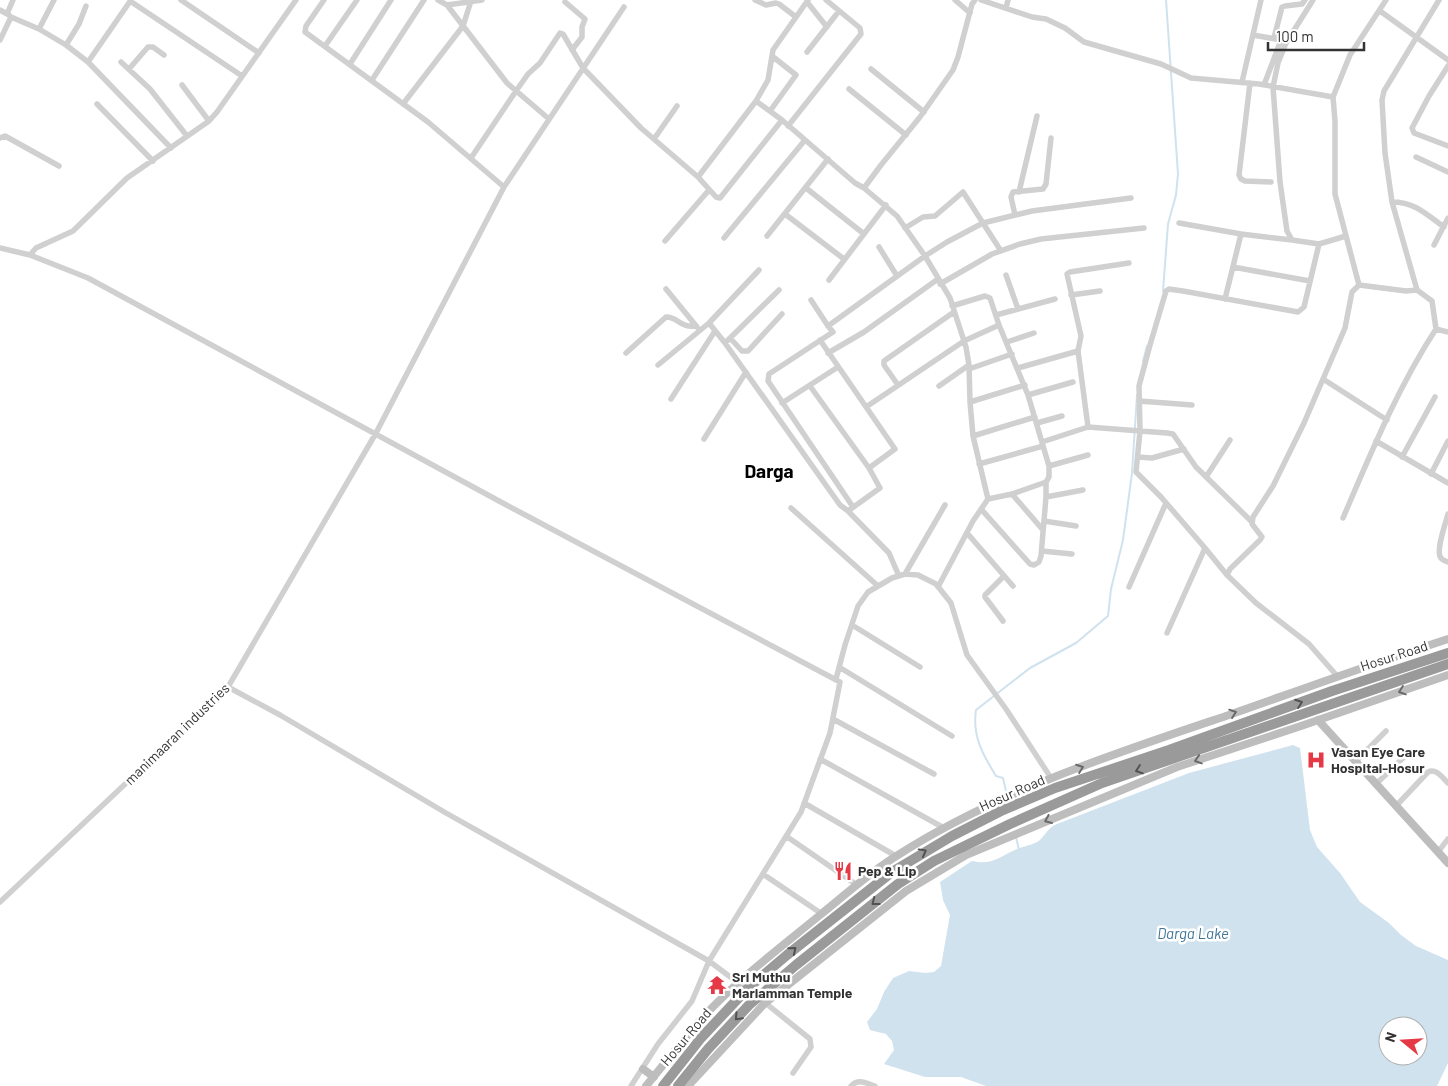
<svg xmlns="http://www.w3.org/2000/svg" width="1448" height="1086" viewBox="0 0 1448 1086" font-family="Barlow,sans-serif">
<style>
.water{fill:#cfe2ee;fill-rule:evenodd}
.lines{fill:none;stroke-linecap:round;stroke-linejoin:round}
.stream{stroke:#cfe2ee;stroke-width:2}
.street{stroke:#d0d0d0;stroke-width:5.5}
.secondary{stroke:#bdbdbd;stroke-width:8}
.highway{stroke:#9a9a9a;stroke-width:10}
.oneway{stroke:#6a6a6a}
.oneway2{stroke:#525252}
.labels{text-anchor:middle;stroke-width:5;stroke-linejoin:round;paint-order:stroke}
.street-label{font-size:14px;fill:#333;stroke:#fff}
.poi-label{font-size:14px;font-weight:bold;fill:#333;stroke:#fff;text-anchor:start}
.water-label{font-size:15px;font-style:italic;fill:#3f7597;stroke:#fff}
.district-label{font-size:19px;font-weight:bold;fill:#000;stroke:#fff}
</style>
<rect width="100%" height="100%" fill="#fff"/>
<path class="water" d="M1293 745 1300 748 1310 830 1317 847 1340 873 1360 902 1389 923 1401 935 1416 946 1448 960V1063L1437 1086H986L961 1077H925L884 1064 894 1050 892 1041 886 1034 870 1030 867 1022 877 1009 884 992 893 978 909 971 925 973 934 972 941 966 950 915 943 900 940 882 972 861C993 866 1000 856 1017 849 1024 846 1034 845 1040 840 1046 834 1048 828 1057 824L1189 773ZM1388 1026H1418V1056H1388Z"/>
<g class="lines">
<path class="stream" d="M1163 291 1168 224 1176 195 1178 174 1166 0
M1143 361 1147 346
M1007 796 1003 778 996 776C983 755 972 736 976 710L1030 668 1076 643 1108 616 1111 589 1123 540 1132 473 1137 395
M1016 837 1019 850"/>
<path class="street" d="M181 0 259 53
M324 0 306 26 305 32 428 122 504 187
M438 0 447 5 507 83 549 119
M755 0 766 5 776 3 779 4 796 17
M955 0 970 13
M975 0 972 4 958 57 953 70 920 117 881 165 864 188 897 216 925 256 950 298 966 347 969 365 970 402 973 436 988 499
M981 0 1032 17 1046 19 1065 28 1084 42 1161 64 1191 78 1259 84 1333 97
M1313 0 1286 43 1278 63 1273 87 1280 182 1287 231 1292 240 1319 244 1346 236
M130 1 242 76
M565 2 585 19 582 27V37L572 50
M807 2 827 27
M447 5 482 0
M1006 8 1008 0
M0 10 9 15
M1380 11 1448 60
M7 14 13 0
M39 29 66 45 88 62 171 148
M1253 35 1281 40 1264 85
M1274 38 1282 7 1285 6 1302 4 1305 0
M0 40 11 17 39 29 54 0
M66 45 79 24 86 6
M325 46 357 0
M807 52 839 11
M88 62 131 0
M121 62 150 89 187 136
M350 64 391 0
M1448 66 1429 96 1412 128 1414 133 1448 146
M129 69 148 47H153L164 55
M871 69 924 112
M372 80 424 0
M1242 82 1261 0
M1250 83 1239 175 1241 179 1245 181 1271 182
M182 85 209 121
M849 89 906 135
M756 101 782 120 855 183 864 188
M97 104 153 161
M403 104 463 26 471 1
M770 111 796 75 772 56
M788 126 861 34 860 28 826 0
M0 138 5 136 59 166
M654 139 677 106
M1416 157 1448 172
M471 158 516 91 528 74 540 63 560 33 563 34 583 68 641 128 698 177 756 101 768 80 773 50 808 0
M698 177 716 197 720 198 782 120
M806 188 864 234
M1019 192 1037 116
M1392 202C1415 202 1426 214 1444 227
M785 214 844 259
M1015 215 1011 197 1013 192 1043 189 1046 184 1051 138
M1179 223 1241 234 1292 240
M905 228 923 217 935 216 963 192 1001 251
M767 236 828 159
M724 238 805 140
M665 241 709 190
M1319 244 1304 307 1298 312 1183 291 1169 289 1166 291 1150 345 1139 386 1140 431 1136 472 1161 497 1205 548 1227 575 1256 603 1309 644 1338 677
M1434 245 1448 218
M879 247 897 276
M0 248 30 255 36 248 73 231 127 178 209 121 217 112 296 0
M30 255 88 278 499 501 840 682 830 733 801 812 709 961 741 985
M1129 263 1070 272 1067 274 1081 336 1078 351 1088 427 1167 433 1173 434 1196 467 1251 521
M1233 267 1310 281
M1006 275 1018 309
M829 280 886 205
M940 284 992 254 1020 244 1041 239 1144 228
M666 289 697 327
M1417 290 1392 202 1385 153 1382 100 1384 91 1439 0
M1071 295 1100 291
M1225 299 1241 234
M811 300 828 326
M952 306 985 296 990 298 999 325 1028 395
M996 315 1055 299
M709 323 725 343 840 505 848 511
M1436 329 1448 332
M730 338 742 351H748L782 314
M820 340 895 449 869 468 880 488 848 511 889 553 899 576
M1007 342 1034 333
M725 343 779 290
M626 353 666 317C679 317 679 328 696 326
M828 353 864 332 938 279
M658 365 709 323 759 270
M1018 368 1078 351
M969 369 1012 354
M1323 379 1387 420
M898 385 884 365V361L954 312
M810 386 869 468
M939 386 969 365
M671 399 715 331
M1139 401 1192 405
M970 402 1025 385
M782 403 838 367
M866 407 964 341 999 325
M1037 423 1062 416
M973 436 1035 417
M704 439 746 372
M1376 441 1448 483
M1042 442 1088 427
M1138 457 1152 458 1184 449
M1402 457 1435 397
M979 464 1043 446
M1049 466 1088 455
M1431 474 1448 441
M1206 477 1230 440
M1012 494 1043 530
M1046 497 1083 490
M853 507 768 381 769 374 833 332 828 326 925 256 947 242 983 223 1032 211 1131 198
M791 508 878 586
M981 509 1030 564 1034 565 1039 562 1041 556 1046 497V482
M1448 514C1446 522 1435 552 1441 558 1442 560 1446 561 1448 562
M1343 518C1370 455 1398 387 1436 329L1432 301 1417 290 1406 291 1359 285
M1044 521 1076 526
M967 533 1013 586
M1042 551 1072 554
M905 574 945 505
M1227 575 1230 569 1260 540 1262 537 1252 524 1253 517 1273 486 1304 423 1345 328 1352 292 1359 285 1335 194V121L1333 97 1350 55 1386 0
M938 587 973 521 988 499 1012 494 1046 482 1049 477V466L1028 395 1073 382
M1129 587 1166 503
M1003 621 985 597V595L1004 576
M852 625 920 667
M1167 633 1205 548
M839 667 952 736
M836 679 845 645 858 606 868 592 892 578 905 574 918 575 936 584 951 603 967 655 1006 709 1051 778
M228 687 280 715 446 813 709 961 692 1001 658 1044 631 1086
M833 719 934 774
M820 759 944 828
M1355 762 1386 731
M1376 784 1404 757
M804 803 896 856
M1396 806 1428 772C1436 768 1442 777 1448 783
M786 836 857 885
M1438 852 1448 839
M763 874 822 914
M0 902 228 687 376 433 504 187 624 7
M758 997 810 1039 811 1047 793 1073
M851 1086C858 1078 866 1083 875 1086"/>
<path class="secondary" d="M1318 720 1448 863
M643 1069 654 1077
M646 1086C666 1062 685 1037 706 1014 741 977 781 947 820 915 845 895 870 872 898 855 999 791 1113 754 1226 716 1300 690 1374 663 1448 639
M688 1086 765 1003 906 891 966 855 1177 767 1301 726 1448 675"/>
<path class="highway" d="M663 1086 701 1038 747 989 787 955 892 872 952 836 1001 811 1055 788 1169 750 1332 691 1448 653
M678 1086 708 1049 749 1005 796 965 898 884 934 861 1010 824 1102 783 1448 664"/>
</g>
<defs><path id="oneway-chevron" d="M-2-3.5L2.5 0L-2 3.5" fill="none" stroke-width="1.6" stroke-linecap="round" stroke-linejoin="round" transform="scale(1.25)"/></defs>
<g class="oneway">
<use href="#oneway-chevron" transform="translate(1402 691) rotate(161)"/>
<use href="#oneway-chevron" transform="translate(1233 713) rotate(-19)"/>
<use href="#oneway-chevron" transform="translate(1198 760) rotate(162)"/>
<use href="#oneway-chevron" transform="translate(1080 768) rotate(-20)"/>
<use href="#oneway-chevron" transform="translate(1048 820) rotate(157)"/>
</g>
<g class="oneway2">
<use href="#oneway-chevron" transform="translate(1299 703) rotate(-20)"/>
<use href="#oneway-chevron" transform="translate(1139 770) rotate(161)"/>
<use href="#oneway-chevron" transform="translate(923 852) rotate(-29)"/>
<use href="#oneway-chevron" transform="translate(875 902) rotate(142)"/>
<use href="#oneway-chevron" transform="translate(793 950) rotate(-39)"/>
<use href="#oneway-chevron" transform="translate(738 1017) rotate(133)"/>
</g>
<defs>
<g id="hospital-bare" transform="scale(1.5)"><path d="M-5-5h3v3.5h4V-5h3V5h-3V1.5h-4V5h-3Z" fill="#e63946" stroke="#fff" stroke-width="2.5" paint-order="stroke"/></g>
<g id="restaurant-bare" transform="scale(1.5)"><path d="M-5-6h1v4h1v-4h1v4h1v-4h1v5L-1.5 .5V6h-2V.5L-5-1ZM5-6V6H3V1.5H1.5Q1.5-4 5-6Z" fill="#e63946" stroke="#fff" stroke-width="2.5" paint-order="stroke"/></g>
<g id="temple-bare" transform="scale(1.5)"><path d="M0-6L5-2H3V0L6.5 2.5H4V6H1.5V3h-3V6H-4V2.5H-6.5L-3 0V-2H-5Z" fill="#e63946" stroke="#fff" stroke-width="2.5" paint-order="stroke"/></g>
</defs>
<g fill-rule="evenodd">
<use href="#hospital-bare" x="1316" y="760"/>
<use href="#restaurant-bare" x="843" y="871"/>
<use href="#temple-bare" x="717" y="985"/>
</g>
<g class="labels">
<g class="street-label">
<text transform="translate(1394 656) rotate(-18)" y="5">Hosur Road</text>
<text transform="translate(177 734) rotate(-44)" y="5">manimaaran industries</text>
<text transform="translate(1012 793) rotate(-24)" y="5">Hosur Road</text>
<text transform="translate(686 1037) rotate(-50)" y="5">Hosur Road</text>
</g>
<g class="poi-label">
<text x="1331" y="757">Vasan Eye Care<tspan x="1331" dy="16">Hospital-Hosur</tspan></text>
<text x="858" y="876">Pep &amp; Lip</text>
<text x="732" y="982">Sri Muthu<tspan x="732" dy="16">Mariamman Temple</tspan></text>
</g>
<g class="water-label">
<text x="1193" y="939">Darga Lake</text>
</g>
<g class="district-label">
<text x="769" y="478">Darga</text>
</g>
</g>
<g transform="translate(1403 1041) rotate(288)"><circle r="24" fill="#ffffff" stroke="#adadad"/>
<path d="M0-4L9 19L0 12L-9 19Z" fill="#e63946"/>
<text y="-8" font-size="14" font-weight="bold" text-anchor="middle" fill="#333333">N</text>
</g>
<path d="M1268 42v8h96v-8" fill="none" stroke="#333333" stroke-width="2.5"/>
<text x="1276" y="42" font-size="15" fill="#333333" stroke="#ffffff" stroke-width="4" paint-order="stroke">100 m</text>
</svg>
